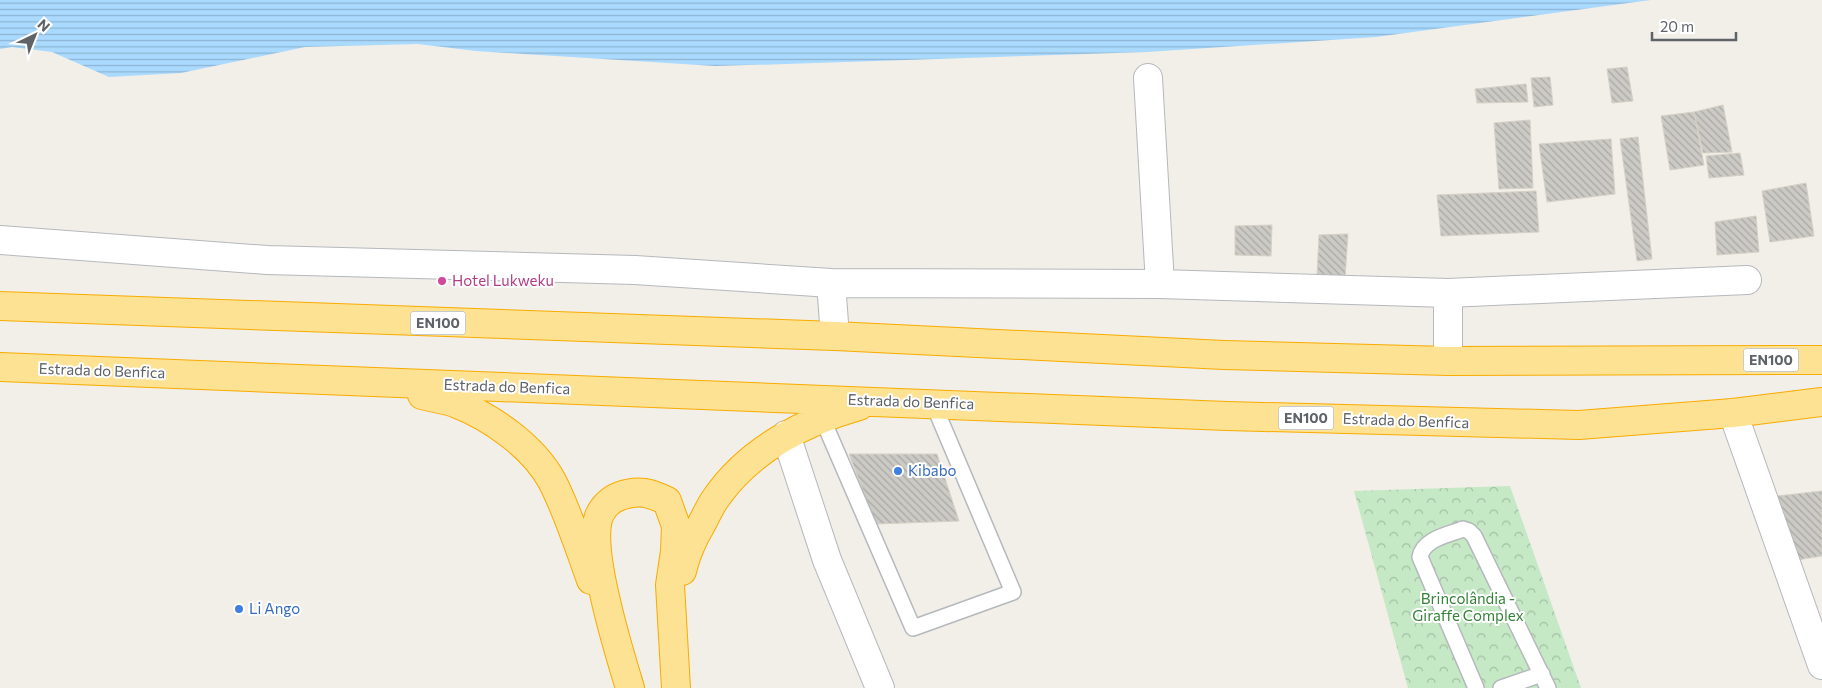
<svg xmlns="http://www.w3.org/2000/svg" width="1822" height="688" viewBox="0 0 1822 688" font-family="Commissioner,sans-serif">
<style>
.park{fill:url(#park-crowns)}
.water{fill:url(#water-rules)}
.building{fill:url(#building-back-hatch);stroke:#d6d1c6}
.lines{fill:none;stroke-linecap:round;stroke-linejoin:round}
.lane-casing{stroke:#b5b8bc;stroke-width:18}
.street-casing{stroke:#b5b8bc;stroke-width:30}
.highway-casing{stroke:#f9ab00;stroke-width:30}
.lane{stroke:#fff;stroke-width:15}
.street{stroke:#fff;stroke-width:28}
.highway{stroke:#fde293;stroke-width:28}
.hotel-dot{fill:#d1479c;stroke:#fff;stroke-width:2}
.shop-dot{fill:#3f7fe0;stroke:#fff;stroke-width:2}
.labels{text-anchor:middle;stroke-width:4;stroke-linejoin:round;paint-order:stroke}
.shield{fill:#fff;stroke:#8f9295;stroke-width:1}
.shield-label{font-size:14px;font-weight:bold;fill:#5f6368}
.hotel-label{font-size:15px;fill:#b23c85;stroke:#fff;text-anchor:start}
.street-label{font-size:15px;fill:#5f6368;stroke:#fff}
.shop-label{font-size:15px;fill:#366cbe;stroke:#fff;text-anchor:start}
.park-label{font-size:15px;fill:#348238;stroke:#fff}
</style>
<defs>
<pattern id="park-crowns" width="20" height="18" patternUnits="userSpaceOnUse" patternTransform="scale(1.25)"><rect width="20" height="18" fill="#c5e8c5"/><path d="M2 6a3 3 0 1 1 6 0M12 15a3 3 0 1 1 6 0" fill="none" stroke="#a3c0a4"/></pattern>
<pattern id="water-rules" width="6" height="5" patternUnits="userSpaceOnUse" patternTransform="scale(1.25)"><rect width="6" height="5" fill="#aadaff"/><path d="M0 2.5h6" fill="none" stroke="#8eb4d2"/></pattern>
<pattern id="building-back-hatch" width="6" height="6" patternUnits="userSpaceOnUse" patternTransform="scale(1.25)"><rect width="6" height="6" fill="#cccac5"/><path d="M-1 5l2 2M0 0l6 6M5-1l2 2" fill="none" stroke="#a9a8a4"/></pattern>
</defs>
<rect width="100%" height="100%" fill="#f1efe8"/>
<path class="park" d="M1510 486 1581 688H1408L1354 491Z"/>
<path class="water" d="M0 0H1651L1376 37 1147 52 786 64 715 66 476 51 418 44 305 47 181 73 109 77 52 52 12 47 0 49Z"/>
<path class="building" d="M1627 67 1633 101 1612 103 1607 69Z
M1550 77 1553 105 1534 107 1531 78Z
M1526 84 1528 102 1477 103 1475 89Z
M1723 105 1732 152 1703 153 1694 112Z
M1694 112 1704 165 1670 170 1661 116Z
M1530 120 1533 188 1499 189 1494 123Z
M1638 137 1652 259 1637 261 1620 139Z
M1611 139 1615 194 1547 202 1539 144Z
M1740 153 1744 175 1709 178 1706 156Z
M1806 183 1814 236 1770 242 1762 191Z
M1536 191 1539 232 1441 236 1437 195Z
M1756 216 1759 252 1717 255 1715 222Z
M1272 225 1271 256 1235 255V226Z
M1348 234 1345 279 1317 276 1319 235Z
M849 454H937L959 521 876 524Z
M1822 491V556L1791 561 1768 497Z"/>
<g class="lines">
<g class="lane-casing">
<path id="lane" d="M822 418 913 628 1013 592 933 403
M1476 688 1420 557C1423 539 1448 535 1463 529L1469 531 1474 536 1548 688
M1501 688 1542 674"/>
</g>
<g class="street-casing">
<path id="street" d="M1148 78 1160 284
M0 240 267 260 635 270 831 283 1160 284 1448 293 1747 280
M831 283 835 336
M1448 293V361
M1733 413 1822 665
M786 435 827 560 880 688"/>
</g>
<g class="highway-casing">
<path id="highway" d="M0 306 835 336 1224 355 1448 361 1822 360
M0 367 1227 416 1579 425 1733 413 1822 402
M422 395C432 398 444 399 455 403 491 417 533 446 552 481 568 512 579 547 591 580
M682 571C686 554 692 540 701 525 706 516 710 506 716 498 749 450 805 421 859 406
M630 688C619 652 587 550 599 516 603 507 611 499 620 496 638 489 651 493 667 501L676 526 675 551 670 585 676 688"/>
</g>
<use href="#lane" class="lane"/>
<use href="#street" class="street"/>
<use href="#highway" class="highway"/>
</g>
<circle class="hotel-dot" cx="442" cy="281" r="5"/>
<g class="shop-dot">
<circle cx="898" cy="471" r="5"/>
<circle cx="239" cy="609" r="5"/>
</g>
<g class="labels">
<g class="shield">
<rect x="410.5" y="311.5" width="55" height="23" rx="4"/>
<rect x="1743.5" y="348.5" width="55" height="23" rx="4"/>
<rect x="1278.5" y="406.5" width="55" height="23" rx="4"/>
</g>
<g class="shield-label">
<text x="438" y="328">EN100</text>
<text x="1771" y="365">EN100</text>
<text x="1306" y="423">EN100</text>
</g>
<g class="hotel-label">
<text x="452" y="286">Hotel Lukweku</text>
</g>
<g class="street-label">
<text transform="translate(102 371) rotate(2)" y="5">Estrada do Benfica</text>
<text transform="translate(507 387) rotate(2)" y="5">Estrada do Benfica</text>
<text transform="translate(911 402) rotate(2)" y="5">Estrada do Benfica</text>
<text transform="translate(1406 421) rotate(2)" y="5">Estrada do Benfica</text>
</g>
<g class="shop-label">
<text x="908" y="476">Kibabo</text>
<text x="249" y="614">Li Ango</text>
</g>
<g class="park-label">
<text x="1468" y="604">Brincolândia -<tspan x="1468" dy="17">Giraffe Complex</tspan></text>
</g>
</g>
<g transform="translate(35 35) rotate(43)" stroke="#ffffff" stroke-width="4" paint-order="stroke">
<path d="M0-4L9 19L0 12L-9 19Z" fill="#5f6368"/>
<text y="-8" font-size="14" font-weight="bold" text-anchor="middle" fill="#5f6368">N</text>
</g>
<path d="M1652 32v8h84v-8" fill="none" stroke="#5f6368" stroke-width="2.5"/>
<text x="1660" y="32" font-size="15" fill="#5f6368" stroke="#ffffff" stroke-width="4" paint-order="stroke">20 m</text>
</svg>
